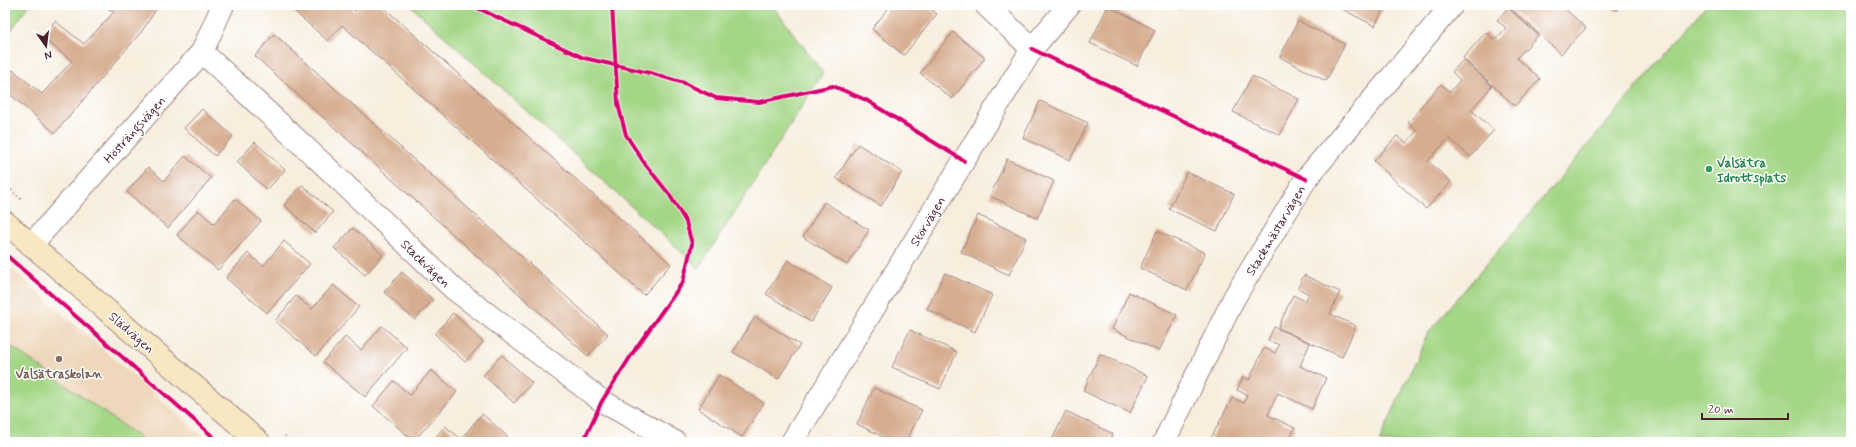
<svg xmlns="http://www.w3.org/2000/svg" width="1856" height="447" viewBox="0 0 1856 447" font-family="Mynerve,sans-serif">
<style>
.built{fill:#eed7bb}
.green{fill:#a3d685;stroke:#767a58}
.building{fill:#d7ad90}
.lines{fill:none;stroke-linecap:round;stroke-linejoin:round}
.street-casing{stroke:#a08684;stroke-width:24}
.secondary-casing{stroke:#a08684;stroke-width:24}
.path{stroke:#a08684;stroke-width:2.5;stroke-dasharray:1 3;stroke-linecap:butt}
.street{stroke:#fff;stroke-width:22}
.secondary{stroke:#f7e8c3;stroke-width:22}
.cycleway-casing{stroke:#fff;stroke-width:6}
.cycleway{stroke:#d6006c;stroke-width:4}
.leisure-dot{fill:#2e9e5b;stroke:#fff;stroke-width:1.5}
.education-dot{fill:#8d6e63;stroke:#fff;stroke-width:1.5}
.labels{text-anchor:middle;stroke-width:3;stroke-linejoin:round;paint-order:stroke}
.street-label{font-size:13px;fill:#4a1f2b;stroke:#fff}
.leisure-label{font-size:13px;font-weight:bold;fill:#27864d;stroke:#fff;text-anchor:start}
.education-label{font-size:13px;font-weight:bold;fill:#785e54;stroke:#fff}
</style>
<rect width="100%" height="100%" fill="#fff"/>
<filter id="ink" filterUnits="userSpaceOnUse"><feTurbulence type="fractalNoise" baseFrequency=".025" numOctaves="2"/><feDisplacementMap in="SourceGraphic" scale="8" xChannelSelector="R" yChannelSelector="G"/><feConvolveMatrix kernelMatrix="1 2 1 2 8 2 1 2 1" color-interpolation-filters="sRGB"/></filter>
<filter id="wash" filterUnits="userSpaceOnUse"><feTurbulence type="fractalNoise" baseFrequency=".012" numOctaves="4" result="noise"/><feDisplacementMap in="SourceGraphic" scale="16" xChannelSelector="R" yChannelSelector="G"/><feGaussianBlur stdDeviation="0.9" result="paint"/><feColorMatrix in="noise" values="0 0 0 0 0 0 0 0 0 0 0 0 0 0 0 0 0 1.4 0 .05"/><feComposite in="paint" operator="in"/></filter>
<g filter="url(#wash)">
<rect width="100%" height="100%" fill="#f7eede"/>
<path class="built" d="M5 263 19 276 209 442H5Z"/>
<path class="green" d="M5 5H29L5 39Z
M413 5H772L823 73 699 268 412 7Z
M1707 5H1851V440L1850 442H1379L1428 333Z
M5 342 146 442H5Z"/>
<g id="blocks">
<path class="building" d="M103 5H159L142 31 55 133 5 90V80L13 70 42 94 72 61 42 37 55 21 84 44 114 12Z
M287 5H349L355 11 361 5H381L671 264 644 295 342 25 328 41Z
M891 5H926L937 14 904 55 872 29Z
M1173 5H1186L1183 10Z
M1334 5H1385L1375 26Z
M1511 5H1564L1563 7 1586 28 1561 54 1509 7Z
M1610 5H1621L1616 11Z
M1108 6 1155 30 1137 66 1090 43Z
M1508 8 1538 35 1517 58 1540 79 1515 106 1463 58 1486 32 1495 40 1506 28 1497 20Z
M1298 21 1345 44 1326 81 1280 57Z
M953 32 985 58 952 99 920 73Z
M274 34 608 334 588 356 255 56Z
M1463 60 1492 86 1471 110 1494 130 1470 157 1449 138 1428 161 1451 182 1426 209 1374 161 1397 136 1406 143 1417 131 1408 123 1419 111 1418 110 1441 84 1450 92 1460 80 1452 72Z
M1252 76 1299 99 1280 135 1233 112Z
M1040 101 1088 123 1070 160 1023 138Z
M202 109 233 136 215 156 184 128Z
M255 142 285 170 267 190 237 162Z
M858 144 902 172 881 206 836 178Z
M185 156 211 178 168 228 127 192 148 167 164 181Z
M1007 159 1054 181 1037 218 990 196Z
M1187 172 1234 194 1217 231 1169 209Z
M302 185 333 212 315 233 284 205Z
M235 199 261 221 218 270 177 235 198 210 214 224Z
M824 202 869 230 847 265 803 237Z
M978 215 1026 238 1009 275 961 252Z
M353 228 383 255 365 275 334 248Z
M1157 231 1205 253 1187 290 1140 268Z
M284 241 310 264 267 313 226 278 248 253 263 266Z
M788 260 832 288 811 322 766 294Z
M402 272 433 300 415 320 384 292Z
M945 273 992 295 975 332 927 309Z
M1304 275 1340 292 1330 314 1356 326 1342 357 1278 328 1293 295 1305 301 1309 294 1298 288Z
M333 285 359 307 316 356 275 321 296 296 312 309Z
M1129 292 1177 315 1159 351 1112 329Z
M453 313 483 342 465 362 435 334Z
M755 317 800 345 778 379 733 352Z
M382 326 407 348 365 397 323 362 345 337 361 350Z
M1274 327 1310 343 1300 366 1326 378 1312 409 1278 393 1268 415 1295 428 1288 442H1209L1232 398 1244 403 1247 395 1237 390 1243 377 1249 380 1264 348 1275 353 1279 345 1268 340Z
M910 330 957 352 940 389 892 367Z
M1100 354 1148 376 1130 413 1083 391Z
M502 355 532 383 514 403 483 375Z
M431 370 457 392 414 441 373 406 394 381 410 395Z
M719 375 764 403 742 437 698 409Z
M874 388 922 410 906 442H894L857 424Z
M1066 411 1113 434 1109 442H1051Z
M482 414 508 437 503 442H431L445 426 461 439Z"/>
</g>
</g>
<g filter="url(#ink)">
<use href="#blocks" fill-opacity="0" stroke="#a08684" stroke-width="1"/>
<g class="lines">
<g class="street-casing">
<path id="street" d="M986 5 1032 49
M202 52 321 162 454 289 602 401 675 442
M31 245 202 52 223 5
M792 442 1032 49 1069 5
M1164 442 1234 298 1306 179 1452 5"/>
</g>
<g class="secondary-casing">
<path id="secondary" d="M5 222 259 442"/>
</g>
<path class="path" d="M471 5 584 58 616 66
M612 5 618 104 626 135 645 164 669 194 686 222 692 244 683 282 616 380
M833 86 866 100 942 147
M5 185 22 200
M285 436 292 442
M583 442 591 424"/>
<use href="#street" class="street"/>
<use href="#secondary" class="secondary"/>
<g class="cycleway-casing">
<path id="cycleway" d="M471 5 584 58 650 73 684 83 716 98 759 102 833 86 866 100 964 161
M1032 49 1306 179
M5 254 219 442
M583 442 602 401 636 348 683 282 692 244 686 222 669 194 645 164 626 135 618 104 612 5"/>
</g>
<use href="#cycleway" class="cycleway"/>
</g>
</g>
<circle class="leisure-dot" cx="1709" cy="169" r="4"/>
<circle class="education-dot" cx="59" cy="359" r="4"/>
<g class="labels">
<g class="street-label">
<text transform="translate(134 129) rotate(-48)" y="5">Hösträngsvägen</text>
<text transform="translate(927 221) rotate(-59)" y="5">Störvägen</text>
<text transform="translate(1275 230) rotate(-59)" y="5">Stackmästarvägen</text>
<text transform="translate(426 263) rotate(44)" y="5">Stackvägen</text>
<text transform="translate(132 332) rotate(41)" y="5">Slädvägen</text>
</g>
<g class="leisure-label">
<text x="1717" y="167">Valsätra<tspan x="1717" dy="15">Idrottsplats</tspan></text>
</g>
<g class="education-label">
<text x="59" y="378">Valsätraskolan</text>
</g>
</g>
<rect width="1856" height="447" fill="none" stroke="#fff" stroke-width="20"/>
<g transform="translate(46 46) rotate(166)" stroke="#ffffff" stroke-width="3" paint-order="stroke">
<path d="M0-3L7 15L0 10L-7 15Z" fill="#4a1f2b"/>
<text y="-6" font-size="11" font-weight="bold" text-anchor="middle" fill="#4a1f2b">N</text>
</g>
<path d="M1702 413v6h86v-6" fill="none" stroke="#4a1f2b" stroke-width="2"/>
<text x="1708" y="413" font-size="12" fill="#4a1f2b" stroke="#ffffff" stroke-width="3" paint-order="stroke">20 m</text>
</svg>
